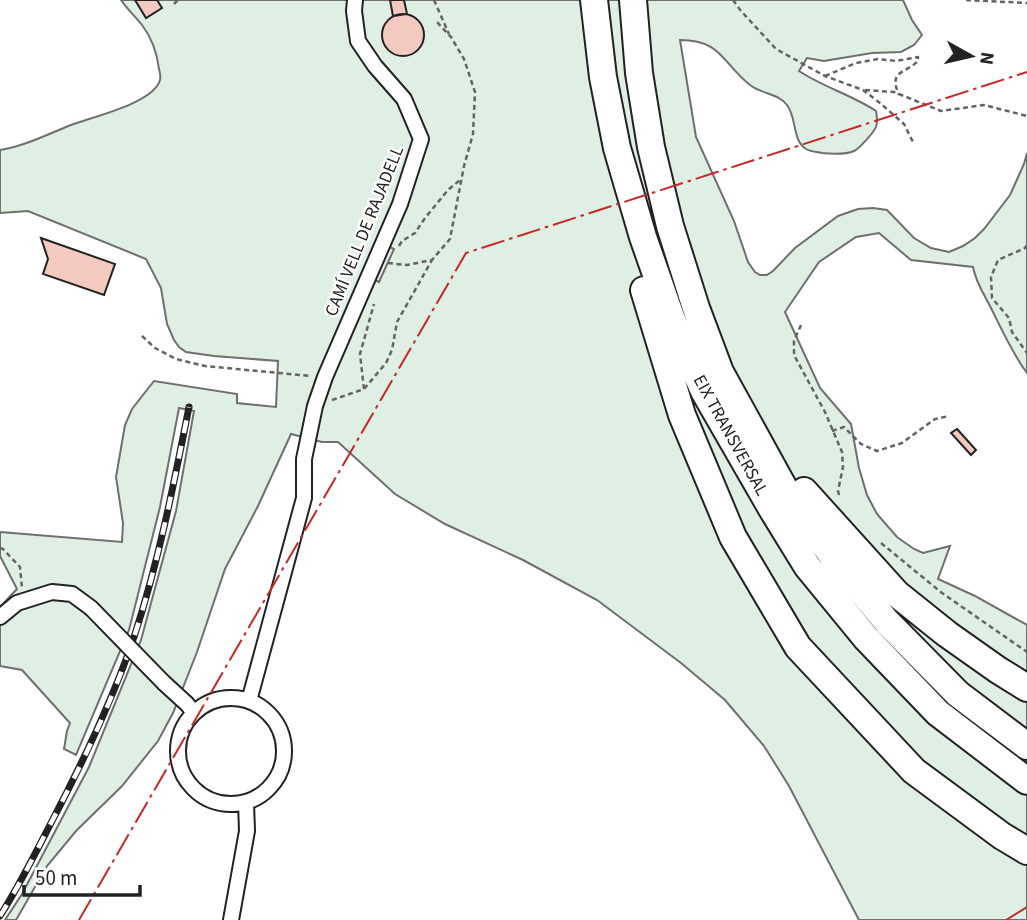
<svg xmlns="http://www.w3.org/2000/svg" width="1027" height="920" viewBox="0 0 1027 920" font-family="'Source Sans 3',sans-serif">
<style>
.green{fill:#e0efe3;stroke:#6f6f6f;stroke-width:2}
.parking{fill:#ededed;stroke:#6f6f6f;stroke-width:2}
.building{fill:#f3c9c0;stroke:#222;stroke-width:2}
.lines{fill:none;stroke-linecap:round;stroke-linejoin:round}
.street-casing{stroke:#222;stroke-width:18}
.highway-casing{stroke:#222;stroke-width:30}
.path{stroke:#646464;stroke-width:2.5;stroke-dasharray:5 3.5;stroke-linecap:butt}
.street{stroke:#fff;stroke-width:14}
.highway{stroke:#fff;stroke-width:26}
.rail-casing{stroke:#222;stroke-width:7}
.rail{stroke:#fff;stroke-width:4.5;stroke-dasharray:13;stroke-linecap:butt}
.street-bridge-casing{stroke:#222;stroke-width:18;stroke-linecap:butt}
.street-bridge{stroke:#fff;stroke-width:14}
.power{stroke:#c62828;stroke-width:2;stroke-dasharray:24 5 3.5 5;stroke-linecap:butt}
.labels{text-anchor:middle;stroke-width:5;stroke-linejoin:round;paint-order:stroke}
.street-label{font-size:18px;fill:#222;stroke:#fff}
</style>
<rect width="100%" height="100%" fill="#fff"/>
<path class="green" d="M121 0H903L912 20 922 35 914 45 901 52 872 53 824 61 807 58 799 71C823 87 852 95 876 111 877 116 878 122 876 127 874 132 859 149 854 151 845 155 832 154 822 153 817 152 811 152 806 149 792 140 797 118 787 105 778 93 761 94 750 85 722 63 722 40 680 40L696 137 734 221 748 262 755 272 760 275H767L773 271 795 248 838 216 858 209 873 208 887 210 914 238 931 248 949 252 963 246 975 238 984 229 1010 195 1024 164 1027 153V373C1012 353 1002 330 991 308 984 294 976 283 973 267L911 260 879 233 856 237 819 262 785 312 820 388 851 424 859 468 867 495 877 514 897 537 914 549 923 553 950 546 938 579 975 596 1027 625V920H859L789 786 764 746 725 700 681 663 597 600 523 560 445 524 395 494 338 442H322L291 434 258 506 225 569 197 652 173 713 158 741 122 786 76 831 47 866 16 920H5L22 894 89 767 141 640 176 511 194 411 179 408 160 507 129 630 76 755 64 749 67 731 70 723 22 670 0 666V607L17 589 0 556V532L122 542 123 523 116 477 125 425 132 409 154 381 237 394V403L276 407 278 361 214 356 186 352 179 347 174 340 167 324 161 288 146 259 28 211 0 213V150C25 146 48 134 71 125 92 117 154 103 160 80 161 76 160 73 159 69 157 53 152 38 142 25 135 16 127 9 121 0Z"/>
<path class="parking" d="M377 241 394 249 379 282 362 273Z"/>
<path class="building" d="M135 0H157L162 8 146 18Z
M390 0H404L407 14 393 16Z
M382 35a21 21 0 1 1 42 0a21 21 0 1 1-42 0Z
M41 238 115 264 104 295 43 274 48 259Z
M957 429 976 450 971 455 951 433Z"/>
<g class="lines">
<g class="street-casing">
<path id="street" d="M0 617 17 603 52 592 72 594 91 608
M164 683 187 704 194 713
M178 751a53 53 0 1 1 106 0a53 53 0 1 1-106 0Z
M249 701 304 498V459L315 406 325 377 400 204 421 139 404 99 375 66 358 41 354 11 355 0
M231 920 247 831 246 803"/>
</g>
<g class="highway-casing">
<path id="highway" d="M594 0 603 77 617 148 643 237 671 317 704 391 772 509 807 566 866 638 938 713 1027 781
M633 0 639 73 651 147 670 226 696 308 720 372 784 488 836 561 887 622 958 694 1027 746
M644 290 682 415 733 537 798 647 914 771 1002 836 1027 851
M804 491 897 594 947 634 998 670 1027 688"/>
</g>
<path class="path" d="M434 0 449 34
M733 0 741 11 776 49 825 76 863 90 880 103 904 124 913 142
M966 0 1027 3
M174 4 178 0
M825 76 856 63 878 59 896 61 918 57V61C905 74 888 70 899 95
M865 90 894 92 941 111 984 105 1027 116
M1027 245 1025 248 998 260 991 277 992 298 1009 318 1012 332 1027 353
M399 246 402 241 415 233 425 218 448 190 460 180
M388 263 407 265 432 260 450 239 464 166 473 134 475 92 464 59 451 37 435 20
M801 325 794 341V355L825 412 842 452 843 467 838 491 840 498
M142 336 155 348 176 359 205 366 311 376
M364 389 360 354 374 304
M332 400 364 389 386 363 392 350 397 322 432 260
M832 431 844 427 861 444 877 451 902 443 935 419 949 416
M881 543 942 593 1027 652
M0 548 3 549 20 567 22 588"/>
<use href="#street" class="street"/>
<use href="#highway" class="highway"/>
<g class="rail-casing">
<path id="rail" d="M0 916C19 886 35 854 51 823 83 762 113 700 135 634 159 560 174 483 189 407"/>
</g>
<use href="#rail" class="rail"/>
<g class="street-bridge-casing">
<path id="street-bridge" d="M91 608 164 683"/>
</g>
<use href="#street-bridge" class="street-bridge"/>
<path class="power" d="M79 920 466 253 1027 72
M1006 920 1027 907"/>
</g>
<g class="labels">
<g class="street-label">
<text transform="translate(364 231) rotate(-68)" y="6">CAMÍ VELL DE RAJADELL</text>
<text transform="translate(731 435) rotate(61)" y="6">EIX TRANSVERSAL</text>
</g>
</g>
<g transform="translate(971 56) rotate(98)" stroke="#ffffff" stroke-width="5" paint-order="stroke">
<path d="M0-5L12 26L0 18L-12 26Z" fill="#222222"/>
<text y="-10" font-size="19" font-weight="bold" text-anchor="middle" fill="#222222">N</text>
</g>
<path d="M24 885v10h116v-10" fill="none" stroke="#222222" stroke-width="3.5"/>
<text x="35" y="885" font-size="21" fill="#222222" stroke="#ffffff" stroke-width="5" paint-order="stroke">50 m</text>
</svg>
